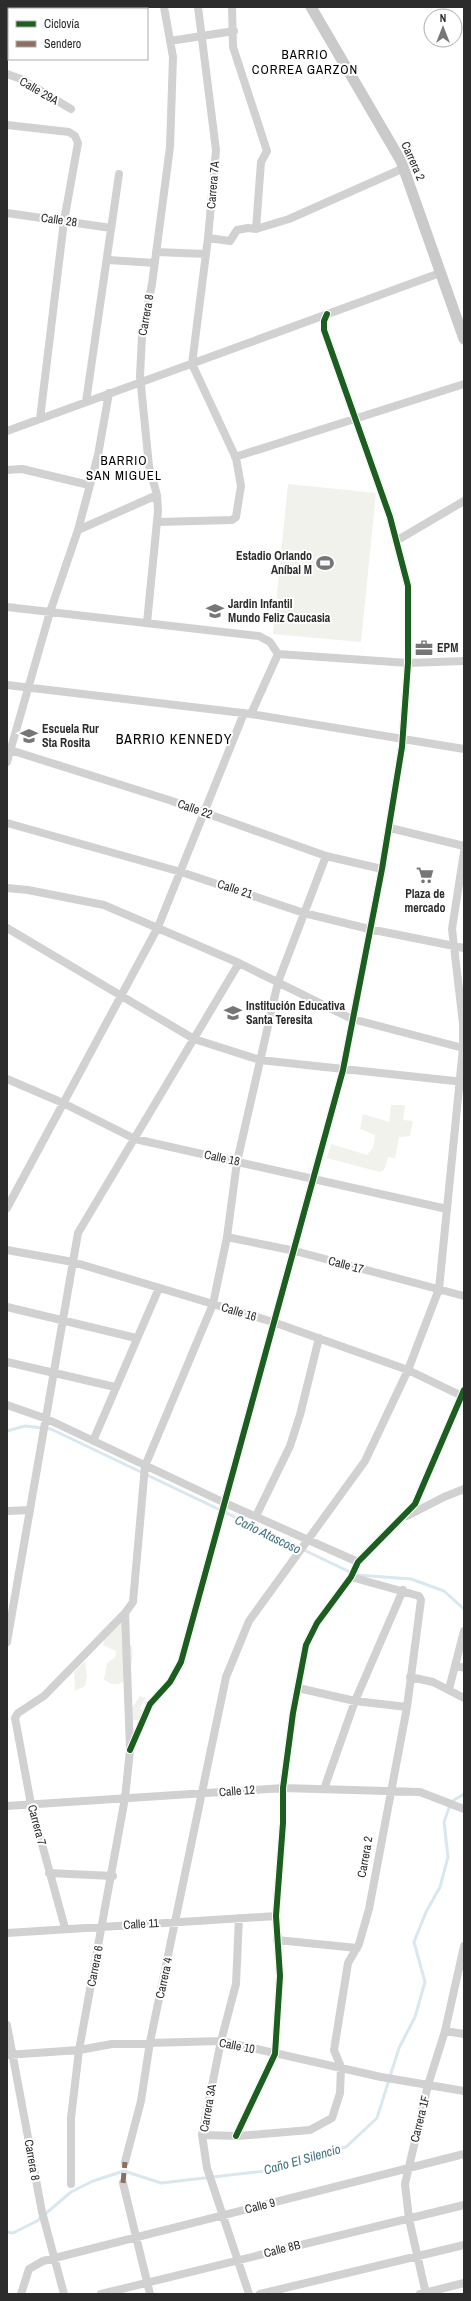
<svg xmlns="http://www.w3.org/2000/svg" width="471" height="2301" viewBox="0 0 471 2301" font-family="'Archivo Narrow',sans-serif">
<style>
.green{fill:#f0f2eb}
.lines{fill:none;stroke-linecap:round;stroke-linejoin:round}
.stream{stroke:#d8e8ee;stroke-width:3}
.street{stroke:#d1d1d1;stroke-width:8}
.secondary{stroke:#cacaca;stroke-width:11}
.quiet{stroke:#8d6e63;stroke-width:5;stroke-dasharray:10 5;stroke-linecap:butt}
.cycleway-casing{stroke:#fff;stroke-width:8}
.cycleway{stroke:#1b5e20;stroke-width:6}
.labels{text-anchor:middle;stroke-width:4;stroke-linejoin:round;paint-order:stroke}
.street-label{font-size:12px;fill:#2c2c2c;stroke:#fff}
.poi-label{font-size:12px;font-weight:bold;fill:#2c2c2c;stroke:#fff;text-anchor:start}
.neighbourhood-label{font-size:13px;letter-spacing:1px;fill:#000;stroke:#fff}
.water-label{font-size:13px;font-style:italic;fill:#417386;stroke:#fff}
.quarter-label{font-size:14px;letter-spacing:1px;fill:#000;stroke:#fff}
</style>
<rect width="100%" height="100%" fill="#fff"/>
<path class="green" d="M288 484 376 493 361 642 273 634Z
M391 1105H405L403 1120 413 1121 410 1136 399 1137 395 1158 388 1157 384 1170 380 1172 327 1158 331 1144 367 1155 373 1148 375 1135 360 1129 363 1114 389 1122Z
M116 1619 122 1620 123 1636 121 1638 124 1643 132 1646C134 1657 130 1688 113 1684 110 1684 107 1681 104 1680L107 1663 115 1657 116 1651 103 1645C106 1633 103 1624 116 1619Z
M85 1661 87 1676 85 1686 75 1691 74 1672Z
M140 1696 146 1698 139 1709 143 1710 141 1720H133L132 1708Z"/>
<g class="lines">
<path class="stream" d="M7 1431 25 1426 51 1429 352 1573
M357 1575 411 1579 444 1591 464 1609
M7 2232 13 2233 37 2221 71 2192 93 2181 124 2171 161 2183 265 2171 346 2147 377 2118 399 2048 415 2017 425 1982 414 1942 426 1912 440 1887 448 1857 444 1822 451 1802 464 1794"/>
<path class="street" d="M232 7 233 47 267 151 261 162 256 229
M93 9V7
M170 41 234 31
M7 74 21 79 71 109
M7 125 69 132 75 136 78 143 64 221 40 419
M7 213 111 228
M208 238 230 241 237 230 248 228 256 229 289 219 404 168
M156 252 206 254
M108 260 155 263
M86 402 119 174
M7 431 440 273
M235 457 464 384
M7 470 22 469 89 485
M158 522 232 520 236 517 241 486 236 458 192 364 208 238 216 150 198 7
M78 530 157 495
M396 541 464 501
M7 607 259 636 270 642 278 654 408 663 464 661
M147 623 158 511 157 495 149 466 140 376 142 336 152 284 170 147 173 57 164 7
M7 685 251 714 464 749
M251 714 278 654
M7 749 169 800 326 856 382 869
M7 762 50 612 78 530 98 455 109 393
M7 823 181 872 304 913 369 929 464 948
M390 828 464 846
M7 888 28 890 104 905 239 963 352 1019 463 1048
M7 928 194 1039 260 1060 464 1082
M7 1079 63 1103 135 1139 447 1209
M7 1208 158 927 244 713
M227 1237 295 1251 464 1296
M7 1250 73 1262 273 1322 408 1370 464 1397
M7 1307 136 1338
M7 1362 115 1387
M7 1405 47 1419 225 1503 358 1562
M93 1441 159 1288
M7 1511 30 1510
M256 1516 290 1446 300 1415 319 1338
M407 1516 444 1497 464 1489
M7 1642 78 1233 239 963
M455 1665 464 1668
M410 1677 433 1682 464 1698
M298 1688 355 1701 407 1707
M449 1689 464 1631
M130 1750 150 1704 170 1682 181 1662 343 1070 382 869 402 747 408 663V586L390 517 324 330V321L327 314
M324 1789 355 1701 403 1590
M7 1806 283 1788 420 1792 464 1809
M49 1873 113 1876
M239 1918 236 1984 221 2041 202 2135 207 2168 249 2294
M65 1928 31 1804 15 1718 18 1713 44 1696 125 1613
M7 1933 276 1916
M277 1940 357 1948
M7 2025 42 2212 64 2294
M445 2031 464 2034
M7 2055 79 2050 112 2044 221 2041 381 2077 464 2091
M202 2135 238 2136 310 2130 332 2118 340 2093 341 2067 334 2050 348 1963 359 1944 369 1909 407 1707 421 1600 419 1596 351 1577
M236 2136 275 2054 280 1976 276 1916 283 1823V1788L293 1713 306 1645 317 1623 351 1577 358 1562 415 1504 464 1390
M125 2162 141 2101 150 2042 226 1677 249 1621 365 1461 408 1370 439 1289 463 1048V1024L452 929 464 852
M123 2183 150 2294
M71 2184V2118L79 2050 125 1798 130 1750 125 1613 133 1602 145 1466 213 1304 227 1237 237 1162 278 982 326 856
M21 2294 29 2269 43 2261 464 2154
M101 2294 464 2205
M260 2294 464 2245
M420 2294 464 2283
M426 2294 409 2219 405 2184 428 2085 445 2031 464 1946"/>
<path class="secondary" d="M311 7 401 161 464 339"/>
<path class="quiet" d="M123 2183 125 2162"/>
<g class="cycleway-casing">
<path id="cycleway" d="M130 1750 150 1704 170 1682 181 1662 343 1070 382 869 402 747 408 663V586L390 517 324 330V321L327 314
M236 2136 275 2054 280 1976 276 1916 283 1823V1788L293 1713 306 1645 317 1623 351 1577 358 1562 415 1504 464 1390"/>
</g>
<use href="#cycleway" class="cycleway"/>
</g>
<defs>
<g id="stadium-bare" transform="scale(1.38)"><path d="M0-5a6.5 5 0 1 0 0 10a6.5 5 0 1 0 0-10ZM-3.5-1.8h7v3.6h-7Z" fill="#767676" stroke="#fff" stroke-width="2.5" paint-order="stroke"/></g>
<g id="school-bare" transform="scale(1.38)"><path d="M0-5L7-2L0 1L-7-2ZM-4 1L0 2.5L4 1V4Q0 6-4 4Z" fill="#767676" stroke="#fff" stroke-width="2.5" paint-order="stroke"/></g>
<g id="office-bare" transform="scale(1.38)"><path d="M-6-3h4V-5.5h4V-3h4V5H-6ZM-1-4.5V-3h2v-1.5ZM-6 0V1H6V0Z" fill="#767676" stroke="#fff" stroke-width="2.5" paint-order="stroke"/></g>
<g id="supermarket-bare" transform="scale(1.38)"><path d="M-6-5.5h2.5l.6 2H6L4.5 2H-2.5L-4.4-4H-6ZM-1.5 3.2a1.3 1.3 0 1 0 .1 0ZM3 3.2a1.3 1.3 0 1 0 .1 0Z" fill="#767676" stroke="#fff" stroke-width="2.5" paint-order="stroke"/></g>
</defs>
<g fill-rule="evenodd">
<use href="#stadium-bare" x="325" y="563"/>
<use href="#school-bare" x="215" y="611"/>
<use href="#office-bare" x="424" y="648"/>
<use href="#school-bare" x="29" y="736"/>
<use href="#supermarket-bare" x="425" y="875"/>
<use href="#school-bare" x="233" y="1013"/>
</g>
<g class="labels">
<g class="street-label">
<text transform="translate(39 91) rotate(30)" y="4">Calle 29A</text>
<text transform="translate(413 161) rotate(66)" y="4">Carrera 2</text>
<text transform="translate(213 185) rotate(-85)" y="4">Carrera 7A</text>
<text transform="translate(59 220) rotate(8)" y="4">Calle 28</text>
<text transform="translate(146 315) rotate(-80)" y="4">Carrera 8</text>
<text transform="translate(195 809) rotate(19)" y="4">Calle 22</text>
<text transform="translate(235 889) rotate(18)" y="4">Calle 21</text>
<text transform="translate(222 1158) rotate(12)" y="4">Calle 18</text>
<text transform="translate(346 1265) rotate(15)" y="4">Calle 17</text>
<text transform="translate(239 1312) rotate(17)" y="4">Calle 16</text>
<text transform="translate(237 1791) rotate(-4)" y="4">Calle 12</text>
<text transform="translate(37 1825) rotate(75)" y="4">Carrera 7</text>
<text transform="translate(365 1857) rotate(-80)" y="4">Carrera 2</text>
<text transform="translate(141 1924) rotate(-3)" y="4">Calle 11</text>
<text transform="translate(95 1966) rotate(-79)" y="4">Carrera 6</text>
<text transform="translate(164 1978) rotate(-78)" y="4">Carrera 4</text>
<text transform="translate(237 2046) rotate(11)" y="4">Calle 10</text>
<text transform="translate(208 2108) rotate(-80)" y="4">Carrera 3A</text>
<text transform="translate(420 2119) rotate(-76)" y="4">Carrera 1F</text>
<text transform="translate(32 2160) rotate(80)" y="4">Carrera 8</text>
<text transform="translate(260 2206) rotate(-14)" y="4">Calle 9</text>
<text transform="translate(282 2249) rotate(-14)" y="4">Calle 8B</text>
</g>
<g class="poi-label">
<text x="312" y="560" text-anchor="end">Estadio Orlando<tspan x="312" dy="14">Aníbal M</tspan></text>
<text x="228" y="608">Jardin Infantil<tspan x="228" dy="14">Mundo Feliz Caucasia</tspan></text>
<text x="437" y="652">EPM</text>
<text x="42" y="733">Escuela Rur<tspan x="42" dy="14">Sta Rosita</tspan></text>
<text x="425" y="898" text-anchor="middle">Plaza de<tspan x="425" dy="14">mercado</tspan></text>
<text x="246" y="1010">Institución Educativa<tspan x="246" dy="14">Santa Teresita</tspan></text>
</g>
<g class="neighbourhood-label">
<text x="305" y="59">BARRIO<tspan x="305" dy="15">CORREA GARZON</tspan></text>
<text x="124" y="465">BARRIO<tspan x="124" dy="15">SAN MIGUEL</tspan></text>
</g>
<g class="water-label">
<text transform="translate(268 1534) rotate(26)" y="5">Caño Atascoso</text>
<text transform="translate(302 2159) rotate(-16)" y="5">Caño El Silencio</text>
</g>
<g class="quarter-label">
<text x="174" y="744">BARRIO KENNEDY</text>
</g>
</g>
<rect width="471" height="2301" fill="none" stroke="#2c2c2c" stroke-width="16"/>
<rect x="8" y="8" width="140" height="52" fill="#ffffff" stroke="#ababab"/>
<rect x="16" y="21" width="20" height="6" fill="#1b5e20" stroke="#ababab"/>
<text x="44" y="28" font-size="12" fill="#2c2c2c">Ciclovía</text>
<rect x="16" y="41" width="20" height="6" fill="#8d6e63" stroke="#ababab"/>
<text x="44" y="48" font-size="12" fill="#2c2c2c">Sendero</text>
<g transform="translate(443 28)"><circle r="19" fill="#ffffff" stroke="#ababab"/>
<path d="M0-3L7 15L0 10L-7 15Z" fill="#767676"/>
<text y="-6" font-size="11" font-weight="bold" text-anchor="middle" fill="#2c2c2c">N</text>
</g>
</svg>
